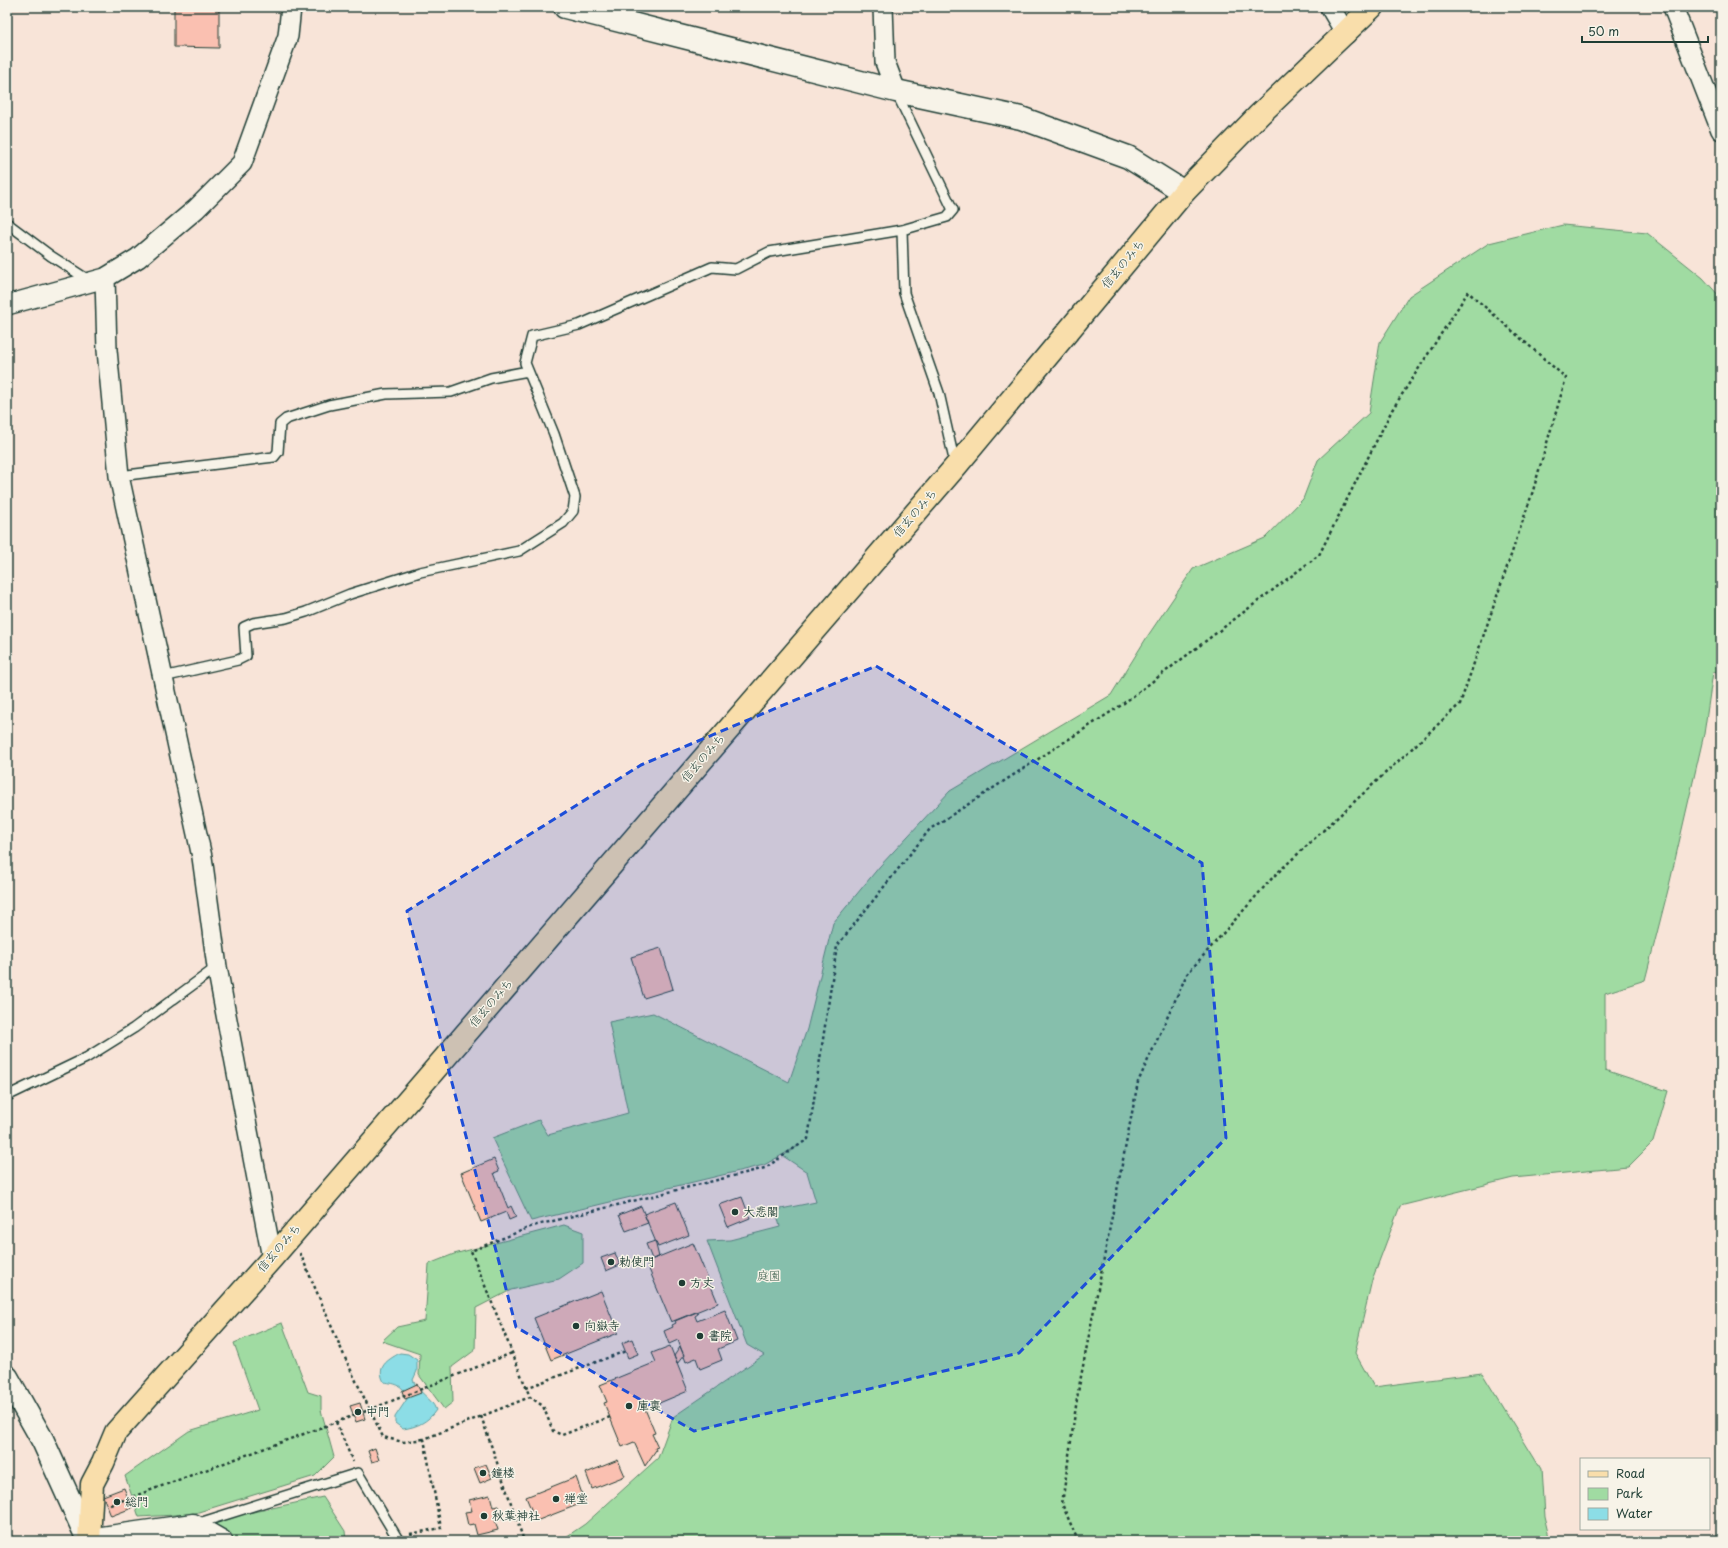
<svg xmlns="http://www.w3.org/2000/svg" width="1728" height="1548" viewBox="0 0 1728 1548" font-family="'Playpen Sans','Klee One',sans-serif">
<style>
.green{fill:#a0dba2;stroke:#608c6b}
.water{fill:#8cdde6;stroke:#609d9f}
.building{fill:#fac0b1;stroke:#1f3d34}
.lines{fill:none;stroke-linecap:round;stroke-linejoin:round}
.service-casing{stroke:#1f3d34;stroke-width:12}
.minor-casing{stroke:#1f3d34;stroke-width:22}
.tertiary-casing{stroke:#1f3d34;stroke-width:25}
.primary-casing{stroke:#1f3d34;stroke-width:25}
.path{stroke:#1f3d34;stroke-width:2.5;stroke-dasharray:3 3;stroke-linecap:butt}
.service{stroke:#f7f3e8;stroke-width:9}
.minor{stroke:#f7f3e8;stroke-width:19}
.tertiary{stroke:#f7f3e8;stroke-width:22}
.primary{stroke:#f9deab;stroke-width:22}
.marked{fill:#1d4ed8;fill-opacity:0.2;stroke:#1d4ed8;stroke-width:3;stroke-dasharray:8 5;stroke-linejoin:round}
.poi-dot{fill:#1f3d34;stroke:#f7f3e8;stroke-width:1.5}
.labels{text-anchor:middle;stroke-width:3;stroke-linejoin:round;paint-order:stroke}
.street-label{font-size:12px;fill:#1f3d34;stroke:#f7f3e8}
.poi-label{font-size:12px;font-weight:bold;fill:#1f3d34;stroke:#f7f3e8;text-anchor:start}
.park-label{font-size:12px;fill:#395d4a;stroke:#f7f3e8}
</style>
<rect width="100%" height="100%" fill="#f8e4d8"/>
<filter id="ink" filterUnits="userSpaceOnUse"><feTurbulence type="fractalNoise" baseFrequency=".025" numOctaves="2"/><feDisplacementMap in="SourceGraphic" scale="8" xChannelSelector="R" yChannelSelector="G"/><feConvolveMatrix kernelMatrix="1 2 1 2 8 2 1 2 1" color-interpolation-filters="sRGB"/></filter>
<g filter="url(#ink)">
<path class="green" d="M1563 225 1647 233 1703 278 1721 298V398L1718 412 1721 422V671L1713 672 1704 734 1669 886 1645 980 1605 993V1070L1668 1091 1653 1142 1628 1167 1513 1178 1400 1206 1372 1280 1355 1353 1374 1387 1482 1373 1541 1469 1544 1516 1550 1541H560L585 1524 658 1458 673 1417 764 1355 747 1345 707 1241 730 1240 780 1227 776 1210 816 1202 807 1172 783 1156 798 1146 764 1165 531 1221 492 1138 539 1120 548 1135 628 1113 609 1022 653 1013 789 1082 807 1029 833 923 880 866 950 791 1111 695 1147 637 1193 569 1265 538 1303 499 1318 460 1369 413 1380 342 1409 296 1489 243Z
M564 1225 583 1232V1263L559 1279 511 1290 476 1308 475 1350 452 1367 453 1402 444 1409 419 1375 420 1354 382 1341 397 1327 425 1321 429 1264 454 1254Z
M282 1323 308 1392 321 1396V1410L334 1457 315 1476 192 1514 139 1517 125 1476 189 1431 258 1410 234 1343Z
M323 1497 345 1531 346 1541H221L193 1525Z"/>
<path class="water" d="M400 1353 408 1354 417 1360V1371L413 1380C418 1393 432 1398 436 1410 428 1422 417 1427 403 1429L395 1423V1417L407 1399C404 1385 397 1384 384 1382 376 1367 387 1360 400 1353Z"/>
<path class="building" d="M174 7H219V48L174 47Z
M661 948 673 989 644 998 631 957Z
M494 1159 499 1171 494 1173 508 1208 511 1206 516 1217 509 1220 506 1212 481 1222 461 1173Z
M742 1197 750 1218 728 1227 719 1205Z
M676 1202 689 1235 658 1247 644 1214Z
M641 1206 648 1223 626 1231 619 1215Z
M655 1241 659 1257 652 1259 646 1244Z
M693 1243 718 1303 671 1322 646 1262Z
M615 1253 620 1265 606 1271 601 1258Z
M601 1291 618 1333 551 1360 534 1318Z
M725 1310 737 1341 718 1349 722 1360 700 1369 696 1358 686 1362 678 1340 669 1344 664 1331 673 1327 672 1325 676 1323 675 1321 697 1312 698 1314 695 1316 697 1321Z
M632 1339 638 1354 628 1358 622 1343Z
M670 1346 688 1391 645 1409 655 1433 652 1434 658 1447 655 1448 656 1450 645 1466 634 1442 622 1447 604 1403 607 1402 600 1385 656 1362 652 1353Z
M680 1347 684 1355 677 1364 674 1356Z
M417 1384 421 1393 405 1399 402 1391Z
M360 1403 365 1419 356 1422 350 1406Z
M375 1448 379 1460 372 1462 368 1451Z
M618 1460 625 1476 592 1489 586 1473Z
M486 1464 492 1478 480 1483 474 1468Z
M576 1477 585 1502 536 1521 526 1497Z
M124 1488 132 1508 111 1516 103 1496Z
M490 1495 493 1507 499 1506 502 1519 495 1520 498 1530 477 1535 474 1524 468 1525 465 1512 472 1511 469 1500Z"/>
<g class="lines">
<g class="service-casing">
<path id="service" d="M7 223 51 256 90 281
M902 230 904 293 939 393 955 464
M119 476 274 457 278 452 280 424 286 419 329 405 386 394 451 392 491 378 528 371
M163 677 238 660 246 656 244 627 253 623 286 618 306 612 350 594 420 572 519 551 563 523 573 511 575 497 554 434 525 363 532 336 579 325 712 267 736 269 769 252 902 230 947 217 953 210 897 94
M7 1096 86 1058 134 1028 217 967
M196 1524 358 1473 399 1541"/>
</g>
<g class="minor-casing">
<path id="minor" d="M883 7 885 62 896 91
M1330 7 1346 34
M1673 7 1721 130
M105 278 107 350 119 476 202 857 217 967 272 1258
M7 305 105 278 138 258 196 209 242 163 288 36 291 7"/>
</g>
<g class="tertiary-casing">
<path id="tertiary" d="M565 7 896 91 1021 118 1128 157 1184 192
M7 1377 43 1441 88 1540 193 1525 221 1541"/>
</g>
<g class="primary-casing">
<path id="primary" d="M89 1541 92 1484 103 1463 116 1432 272 1258 956 466 1184 192 1259 115 1372 7"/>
</g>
<path class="path" d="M300 1253 346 1360 383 1437 403 1442 424 1439
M526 1388 626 1351
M481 1416 524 1541
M610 1417 562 1435 553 1431 543 1406 530 1397 471 1251 533 1226 765 1168 808 1139 837 946 930 829 1120 706 1319 555 1392 410 1468 292 1566 378 1532 494 1460 704 1274 876 1187 974 1138 1082 1078 1392 1062 1504 1078 1541
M336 1422 353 1462
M110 1505 369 1410 512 1353
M410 1534 441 1528 424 1439 530 1397
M374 1541 383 1539"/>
<use href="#service" class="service"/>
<use href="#minor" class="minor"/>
<use href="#tertiary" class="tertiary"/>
<use href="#primary" class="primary"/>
</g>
</g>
<path class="marked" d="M876 666 1202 863 1226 1138 1019 1353 694 1431 516 1327 407 911 641 765Z"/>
<g class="poi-dot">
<circle cx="735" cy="1212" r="4"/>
<circle cx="611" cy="1262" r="4"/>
<circle cx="682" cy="1283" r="4"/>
<circle cx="576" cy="1326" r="4"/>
<circle cx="700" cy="1336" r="4"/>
<circle cx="629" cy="1406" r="4"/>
<circle cx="358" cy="1412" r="4"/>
<circle cx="483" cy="1473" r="4"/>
<circle cx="556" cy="1499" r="4"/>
<circle cx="117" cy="1502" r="4"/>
<circle cx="484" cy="1516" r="4"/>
</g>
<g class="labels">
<g class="street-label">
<text transform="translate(1123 264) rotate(-50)" y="4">信玄のみち</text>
<text transform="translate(915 513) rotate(-49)" y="4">信玄のみち</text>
<text transform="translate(703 758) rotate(-49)" y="4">信玄のみち</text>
<text transform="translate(491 1003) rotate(-49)" y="4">信玄のみち</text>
<text transform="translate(279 1248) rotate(-49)" y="4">信玄のみち</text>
</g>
<g class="poi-label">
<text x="743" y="1216">大悲閣</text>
<text x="619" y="1266">勅使門</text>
<text x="690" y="1287">方丈</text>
<text x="584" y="1330">向嶽寺</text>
<text x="708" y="1340">書院</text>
<text x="637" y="1410">庫裏</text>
<text x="366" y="1416">中門</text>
<text x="491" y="1477">鐘楼</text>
<text x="564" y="1503">禅堂</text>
<text x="125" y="1506">総門</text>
<text x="492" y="1520">秋葉神社</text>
</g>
<g class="park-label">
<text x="769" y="1280">庭園</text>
</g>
</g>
<rect width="1728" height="1548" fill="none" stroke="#f7f3e8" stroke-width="24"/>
<rect x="12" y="12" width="1704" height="1524" fill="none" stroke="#1f3d34" stroke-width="1.5" filter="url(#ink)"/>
<rect x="1580" y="1458" width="130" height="72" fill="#f7f3e8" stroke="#a1aaa0"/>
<rect x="1588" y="1471" width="20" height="6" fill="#f9deab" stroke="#a1aaa0"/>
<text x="1616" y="1478" font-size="12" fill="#1f3d34">Road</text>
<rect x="1588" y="1488" width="20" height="12" fill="#a0dba2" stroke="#a1aaa0"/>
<text x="1616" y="1498" font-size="12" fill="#1f3d34">Park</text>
<rect x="1588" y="1508" width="20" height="12" fill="#8cdde6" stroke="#a1aaa0"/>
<text x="1616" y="1518" font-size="12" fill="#1f3d34">Water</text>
<path d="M1582 36v6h126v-6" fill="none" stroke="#1f3d34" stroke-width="2"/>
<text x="1588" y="36" font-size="12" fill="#1f3d34" stroke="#f7f3e8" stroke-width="3" paint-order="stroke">50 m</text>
</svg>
